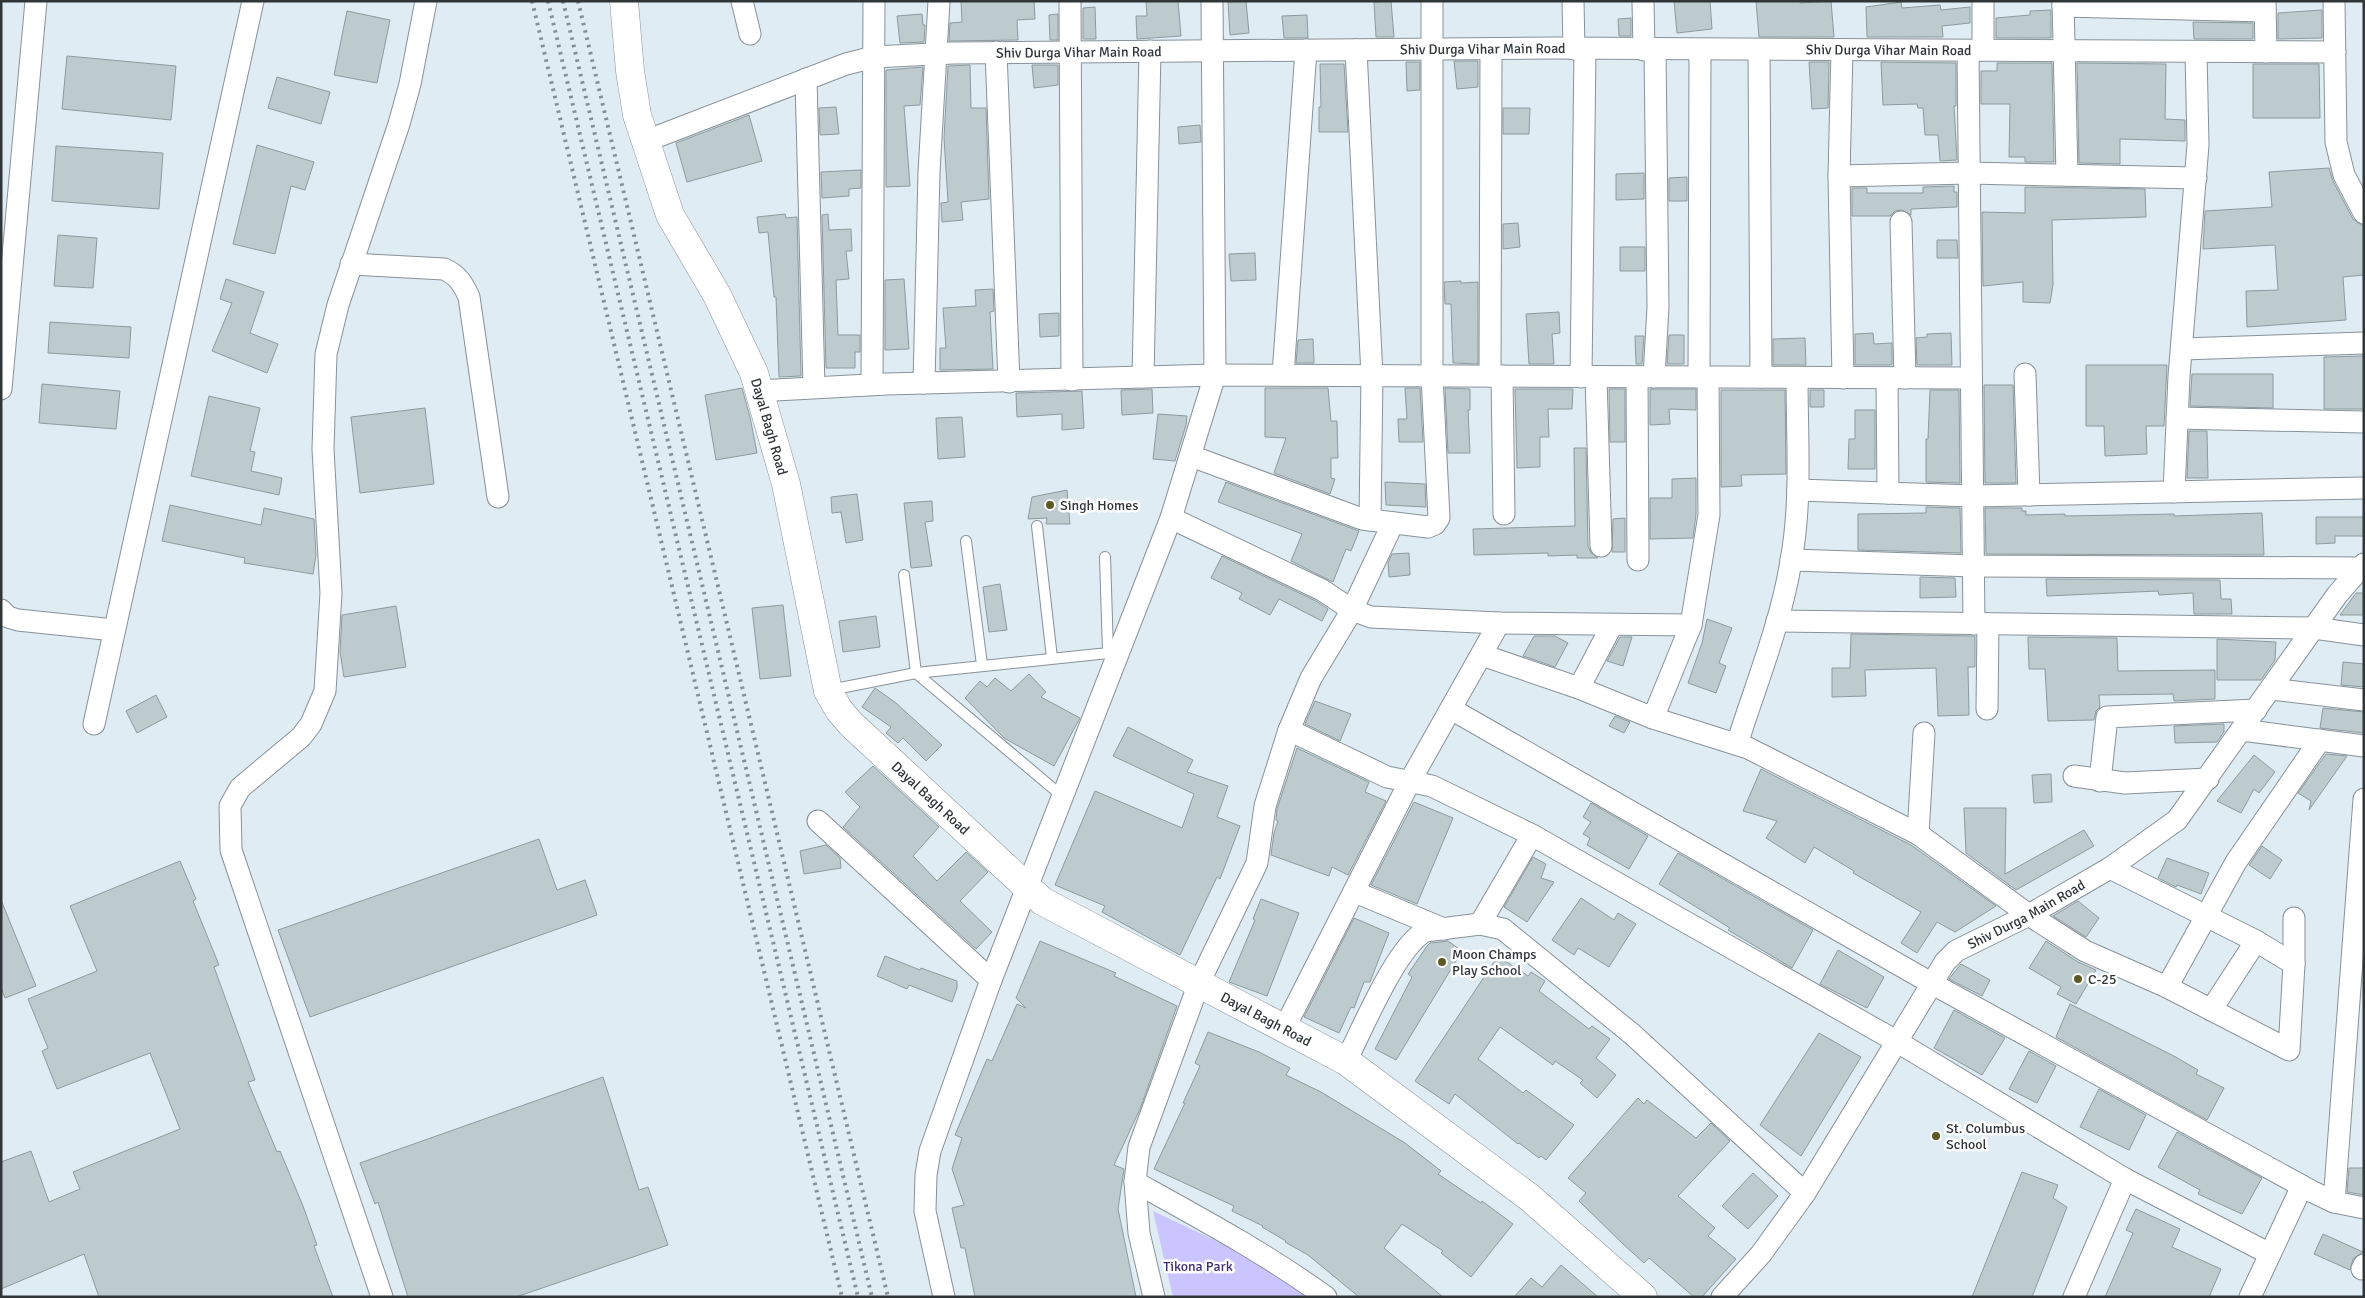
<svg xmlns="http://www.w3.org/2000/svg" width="2365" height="1298" viewBox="0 0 2365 1298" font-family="Signika,sans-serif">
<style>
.green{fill:#cac4ff}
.building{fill:#bdcbce;stroke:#8d9b9e}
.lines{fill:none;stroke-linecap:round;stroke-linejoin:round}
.lane-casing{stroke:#879299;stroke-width:12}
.street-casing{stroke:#879299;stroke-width:23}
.secondary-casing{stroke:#879299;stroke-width:29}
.lane{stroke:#fff;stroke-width:10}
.street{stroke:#fff;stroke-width:21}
.secondary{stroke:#fff;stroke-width:28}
.rail{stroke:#858e93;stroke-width:4;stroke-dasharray:2.5 5;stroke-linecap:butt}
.poi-dot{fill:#5e5a26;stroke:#fff;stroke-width:2}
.labels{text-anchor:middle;stroke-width:5;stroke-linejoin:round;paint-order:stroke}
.street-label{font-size:14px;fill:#303538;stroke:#fff}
.poi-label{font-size:14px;fill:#303538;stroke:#fff;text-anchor:start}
.park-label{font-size:14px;fill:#3e2e78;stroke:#fff}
</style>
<rect width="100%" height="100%" fill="#dfecf3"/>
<path class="green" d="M1153 1211 1280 1271 1314 1297H1173Z"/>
<path class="building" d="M961 1H1034L1035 19 1017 20 1018 40 949 41 950 23 962 22Z
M1146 1H1178L1181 36 1137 39 1136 16H1147Z
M1246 1 1249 33 1230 35 1228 2Z
M1391 1 1394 37H1376L1374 2Z
M1674 1H1710L1712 29 1677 33Z
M1756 1H1800V3L1831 1 1834 37H1759Z
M1901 2 1902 8 1940 5 1941 10 1970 7V23L1942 26 1943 37H1867L1866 7Z
M1095 7 1096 39H1083V8Z
M2051 10V38H1996V18L2030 15V11Z
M2322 10V38L2278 39V13Z
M347 11 390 20 377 83 334 75Z
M922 14 923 25H925L924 42 900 43 897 16Z
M1058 14V40H1050L1049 15Z
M1307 15 1308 38H1284L1282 16Z
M1631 18V36H1619L1618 19Z
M2193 22 2253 23V39H2194Z
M67 56 176 66 171 120 62 109Z
M1454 61H1478V87L1457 89Z
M1406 62H1420V90L1407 91Z
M1809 62H1829L1828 108 1812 109Z
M1881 62 1956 63V106H1954L1957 160 1940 161 1938 135H1925L1923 108H1918L1917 104 1883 105Z
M1997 63H2052L2054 162H2025V157H2009L2010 104H1981V71H1997Z
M2077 63 2166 64 2165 119 2185 120V141L2120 139V164L2079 163Z
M1320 64H1344L1348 132H1319V107H1321Z
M2253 64H2319L2320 118H2253Z
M970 65 971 108H986L989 199 961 202 963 220 942 222 941 203 948 202 944 138 948 66Z
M1032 65H1058V85L1034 88Z
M923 67 920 105 904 106 910 186 886 187V70Z
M277 77 330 92 321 124 268 108Z
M836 107 839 134 820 135 819 108Z
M1503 108H1530L1529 134H1503Z
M749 115 762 161 687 182 676 143Z
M1200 125 1201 142 1179 144 1178 127Z
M257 145 314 162 305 190 291 186 275 254 233 244Z
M56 146 163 153 159 209 52 201Z
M2329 168 2333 181 2353 219 2364 227V275L2343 277 2346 320 2247 327 2246 291 2278 290 2275 245 2203 249 2205 211 2272 207 2269 172Z
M861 170V188L849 189V196L822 198 821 172Z
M1644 173V199L1616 200V174Z
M1687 177V201H1669V178Z
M1954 186V192H1957V207L1911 209V215L1901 210 1895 211 1890 216H1852V188H1867V193H1923V187Z
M2025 187 2145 189 2146 217 2052 220 2053 285 2050 303 2023 302V282L1983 286 1982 212 2025 213Z
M785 214 786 218 797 217 801 376 779 377 776 297H774L768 232 759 233 757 217Z
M828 214 829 230 851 229 852 251H846L849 279 836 280 838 335H860V352H855V368H826L822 215Z
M1518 223 1520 247 1503 249V224Z
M58 235 97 238 93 288 54 286Z
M1937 240H1957L1958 258H1937Z
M1620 247H1645V271H1620Z
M1255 253 1256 280 1231 281 1229 254Z
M226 279 264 292 250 333 278 344 267 373 212 351 232 303 220 299Z
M904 279 909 349 885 350V280Z
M1461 281V283L1478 282V364L1453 363 1451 304H1445L1444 282Z
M993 289 994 311 990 312 993 369 940 370V348H946L943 308 976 306 975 290Z
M1559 312 1560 333 1552 334 1554 364H1529L1526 314Z
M1059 313V336L1040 337 1039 314Z
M50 322 131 327 129 358 48 353Z
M1873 333 1874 344 1892 343V365H1855V334Z
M1951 333 1952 365H1917L1916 338 1927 337V334Z
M1669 335H1684V364H1667Z
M1635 336H1644L1642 364H1636Z
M1805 338 1806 365H1773V339Z
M1313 339 1314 363H1296L1298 340Z
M2364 356V409H2324V357Z
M2086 365H2167L2164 426H2146L2147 454 2105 456 2104 426H2086Z
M2192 374H2273V408L2190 406Z
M42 384 120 391 116 429 39 423Z
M1984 385H2013L2016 483H1985Z
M742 388 750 417 757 453 716 460 705 395Z
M1265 388H1328L1331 421H1337L1338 458H1331V478L1335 479 1330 494 1274 473 1286 438 1265 437Z
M1405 388H1420L1423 442H1399L1398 419H1407Z
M1445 388 1470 389V410H1468L1470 453H1448Z
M1152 389 1153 413 1122 415 1121 390Z
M1515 389H1573L1572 409H1548L1549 437H1540V467L1517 468Z
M1609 389H1625V442H1610Z
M1650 389H1696V410L1669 409 1670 424 1650 425Z
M1721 390H1785L1786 474 1741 475 1742 486 1721 487Z
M1810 390H1824V407H1810Z
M1930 390H1959L1960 483 1926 482V439H1928Z
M1082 391 1084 428 1062 430V414L1017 417 1016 393Z
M209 396 260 408 250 451 255 452 251 471 282 478 279 495 191 476Z
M425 408 434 484 360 493 351 417Z
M1855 410H1875V469H1848L1849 439H1855Z
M1158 414 1187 416 1186 425 1175 461 1153 459Z
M962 417 965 457 938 459 936 418Z
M2189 431H2207L2208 478H2187Z
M1574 448H1586L1588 546 1591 553 1598 558H1577V555L1548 556V553L1474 555 1473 529 1575 526Z
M1696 478V514L1693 538 1650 539V498H1672V479Z
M1226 482 1359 531 1351 551 1346 549 1333 582 1291 561 1302 534 1218 502Z
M1385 482 1425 484 1426 507 1386 505Z
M1067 490 1070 524H1046L1047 518 1028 519 1032 497Z
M857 494 863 540 846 543 841 512 832 513 831 497Z
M932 501 933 521 925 522 932 566 911 568 904 503Z
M170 505 261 525 264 508 314 519 316 555 313 574 244 563 245 558 162 541Z
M1926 507 1960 508 1961 553 1858 550V514L1926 513Z
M1985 508H2022V511H2026V515L2065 514V516L2174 514V516L2262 513 2264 555 1986 554Z
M2316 517H2364V536H2335V543L2316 544Z
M1625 518V552H1612L1613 519Z
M1409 553 1410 575 1389 577 1388 563 1392 554Z
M1222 556 1316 601 1328 609 1322 621 1279 599 1270 615 1239 599 1242 593 1211 578Z
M1920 577 1955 578 1956 597 1920 598Z
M2046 579 2220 580 2221 599H2231L2232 614H2194L2193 593 2159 595 2158 591 2047 596Z
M1000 584 1007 630 989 632 983 587Z
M2356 593H2364V615H2340Z
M783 605 791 676 760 679 752 608Z
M396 606 406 667 344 677 340 652 342 615Z
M876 616 880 647 843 652 839 621Z
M1707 619 1732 628 1719 663 1726 666 1716 693 1688 683 1702 643Z
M1851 634 1975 636V667H1968L1969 715 1938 716 1936 668 1865 670 1866 696 1832 697V668H1850Z
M1534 636H1555L1568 643 1555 667 1523 656Z
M1620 637H1632L1623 666 1607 661Z
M2028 637 2117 638 2118 671 2215 670V699L2174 701 2173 694 2099 695 2100 707 2096 711 2094 720 2048 721 2045 669H2029Z
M2217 639 2276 642 2275 660 2261 680H2217Z
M2343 662 2364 664V687L2341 685Z
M1029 674 1046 692 1041 697 1080 718 1054 766 1004 738 965 698 980 681 987 687 995 678 1011 691Z
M875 688 896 703 942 745 926 761 903 738 898 743 886 733 891 727 862 707Z
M156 695 167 717 137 733 126 711Z
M1315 701 1351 714 1340 741 1305 724Z
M2323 708 2364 712V733L2320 728Z
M1615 716 1630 722 1624 733 1609 726Z
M2224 724V732L2217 742 2175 743 2174 726Z
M1128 727 1193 760 1187 772 1228 786 1217 817 1240 826 1220 879 1217 877 1180 955 1102 912 1105 906 1055 885 1095 791 1182 828 1194 794 1113 756Z
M1297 748 1369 782 1365 792 1386 801 1348 875 1332 867 1329 876 1271 855 1274 833 1278 821 1276 820 1277 809Z
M2326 754 2347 756 2309 810 2311 801 2298 793Z
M2254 755 2275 772 2259 793 2254 789 2241 813 2217 801Z
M873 766 939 827 913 856 937 881 966 852 988 872 960 901 992 932 976 949 843 827 860 807 845 792Z
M1761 769 1911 845 1996 906 1955 932 1937 922 1917 953 1901 943 1921 912 1853 873 1854 871 1814 847 1805 863 1766 838 1777 821 1743 811Z
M2051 774 2052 802 2034 803 2032 775Z
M1414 802 1453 818 1417 904 1371 885Z
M1591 803 1648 836 1629 869 1587 845 1590 838 1583 834 1591 822 1583 817Z
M1964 808H2006L2005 874 2084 830 2094 846 2016 890 1966 853Z
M539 839 557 890 585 880 597 915 310 1017 278 930Z
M826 845 840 858 841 868 804 874 800 851Z
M2262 846 2282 860 2270 879 2249 865Z
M1678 853 1813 930 1792 968 1728 930 1730 928 1659 884Z
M1533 857 1546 864 1541 878 1554 882 1527 922 1504 907Z
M2167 858 2209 873 2201 894 2177 885 2176 887 2158 878Z
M180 861 196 899 193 901 219 965 214 967 255 1080 248 1082 277 1152 280 1151 303 1206 317 1245 314 1246 333 1297H99L84 1254 1 1289V1162L31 1151 49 1202 80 1189 73 1172 180 1129 150 1053 57 1089 42 1051 48 1048 28 999 97 971 70 906Z
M1581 898 1614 920 1618 913 1636 924 1609 967 1578 948 1574 955 1552 940Z
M1261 899 1299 913 1267 996 1229 982 1255 920 1253 919Z
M1 900 36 986 5 998 1 988Z
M2078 901 2099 918 2086 937 2053 916Z
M1354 918 1389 933 1370 982H1364L1354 1008 1351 1007 1339 1033 1304 1017Z
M1040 941 1116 973 1114 976 1177 1006 1140 1109 1114 1165 1124 1169 1118 1209 1136 1297H975L965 1248H961L952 1208 964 1205 952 1169 962 1138 955 1135 987 1059 992 1061 1017 1004 1026 1008 1016 998Z
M1448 941 1462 951 1396 1060 1375 1049 1412 977 1408 974 1427 946 1430 943Z
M2046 941 2078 962 2096 970 2076 1004 2057 994 2061 987 2029 968Z
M1838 950 1884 977 1867 1008 1820 984Z
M885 956 920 970 921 968 957 981V988L952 1002 909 985 907 989 877 976Z
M1498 956 1528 976 1531 972 1545 981 1539 991 1589 1029 1592 1026 1610 1039 1596 1058 1616 1075 1597 1098 1580 1083 1583 1080 1555 1061 1553 1065 1500 1027 1478 1059 1523 1093 1526 1090 1574 1125 1546 1160 1541 1156 1539 1158 1519 1143 1518 1144 1455 1094 1449 1104 1415 1081Z
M1961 964 1990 980 1982 996 1949 979Z
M2070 1004 2172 1055 2198 1070 2196 1074 2224 1088 2207 1120 2056 1037Z
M1954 1010 2005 1038 1982 1075 1934 1048Z
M1208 1032 1259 1052 1290 1068 1286 1075 1321 1092 1405 1143 1441 1171 1438 1174 1481 1203 1482 1201 1513 1224 1471 1277 1441 1253 1443 1251 1402 1224 1384 1248 1443 1297H1359L1308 1255 1285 1242 1286 1241 1262 1227 1263 1226 1232 1211 1234 1206 1154 1169 1185 1103H1183L1200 1066 1195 1063Z
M1819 1033 1861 1057 1801 1156 1760 1125Z
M2029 1051 2056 1066 2037 1103 2009 1089Z
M603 1077 639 1190 648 1187 668 1245 516 1297H408L378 1202 375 1204 360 1163Z
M2099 1089 2146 1115 2129 1150 2080 1127Z
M1638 1098 1644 1104 1647 1100 1696 1138 1711 1123 1730 1141 1678 1196 1715 1228 1708 1236 1736 1259 1702 1297H1694L1649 1258 1644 1263 1623 1244 1579 1201 1586 1193 1568 1178Z
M2177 1132 2262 1178 2242 1214 2198 1194 2200 1190 2158 1167Z
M2349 1168H2364V1195L2347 1192Z
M2022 1172 2058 1185 2053 1198 2067 1207 2032 1297H1972Z
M1753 1173 1778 1196 1748 1229 1722 1206Z
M2136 1209 2180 1229 2172 1247 2221 1269 2209 1297H2105L2133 1233 2126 1230Z
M2323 1234 2363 1252 2353 1259 2350 1270 2314 1254Z
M1561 1265 1598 1297H1514L1531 1278 1542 1287Z"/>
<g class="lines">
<g class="lane-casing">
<path id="lane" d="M1037 526 1052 658
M966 541 982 665
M1105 557 1108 652
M904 575 916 673 1062 796
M830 690 916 673 1118 652"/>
</g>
<g class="street-casing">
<g id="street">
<path d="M742 1 750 34"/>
<path d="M1070 1 1072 380"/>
<path d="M1573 1 1574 49"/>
<path d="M1643 1 1644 50"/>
<path d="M1983 1V50"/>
<path d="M2063 1 2067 175"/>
<path d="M2265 1 2266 52"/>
<path d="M2334 1 2336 142 2344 175 2364 213"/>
<path d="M2063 6 2265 11"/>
<path d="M1356 50 1372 376 1370 520"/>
<path d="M1759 50 1761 377"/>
<path d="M1842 50 1839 176 1843 378"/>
<path d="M1968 51 1974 624"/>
<path d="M996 52 1009 382"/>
<path d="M806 79 814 387"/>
<path id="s1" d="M646 141 846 64 874 57 953 53 1557 48 2335 52"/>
<path d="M1839 176 1969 173 2196 178"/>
<path d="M1901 222 1905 378"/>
<path d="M351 264 444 269C458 275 463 284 469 297L498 497"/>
<path d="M2182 349 2364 343"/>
<path d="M2025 374 2029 495"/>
<path d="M1283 375 1306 50"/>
<path d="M1490 376 1491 49"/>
<path d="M1502 376 1504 514"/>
<path d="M1143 377 1150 51"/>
<path d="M1581 377 1585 49"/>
<path d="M1596 377 1601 546"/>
<path d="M1637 377 1638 560"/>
<path d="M1654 377 1658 307 1655 49"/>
<path d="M1699 377 1700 50"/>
<path d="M1887 378 1888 493"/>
<path d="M924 383 929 172 939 1"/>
<path d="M872 384 874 1"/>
<path d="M1 389 36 1"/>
<path d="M759 391 887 384 1215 375 1971 378"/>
<path d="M2177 418 2364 422"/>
<path d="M1191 456 1362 519 1428 527 1435 524 1439 518 1432 376V1"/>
<path d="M1798 490 1973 496 2364 488"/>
<path d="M2174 492 2179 376 2198 145 2196 52"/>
<path d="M1171 518 1322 590 1352 610 1371 617 1499 623 1691 625"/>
<path d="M1791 560 1974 566 2360 568"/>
<path d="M1 610 8 617 18 620 114 630"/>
<path d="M1777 621 2314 628 2364 635"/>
<path d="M1482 655 1579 688 1653 718 1748 748 1918 834 2029 915 2085 951 2167 987 2289 1050 2294 964V918"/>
<path d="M1579 688 1612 625"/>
<path d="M2271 689 2364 700"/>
<path d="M1451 709 1931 983 2313 1192 2334 1202 2364 1208"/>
<path d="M1987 709 1988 624"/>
<path d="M1653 718 1691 625 1709 515 1708 377"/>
<path d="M94 724 253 1"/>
<path d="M1289 730 1387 777 1432 786 1532 835 1896 1041 2125 1179 2270 1254"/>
<path d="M2242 730 2364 746"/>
<path d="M1737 744C1756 684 1781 623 1791 561 1802 501 1797 438 1797 378"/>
<path d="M2074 776 2125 783 2208 779"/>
<path d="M2100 781 2107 717 2256 710"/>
<path d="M818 821 991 980"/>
<path d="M1918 834 1924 733"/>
<path d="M2110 868 2256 941 2294 964"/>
<path d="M1355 892 1444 929"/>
<path d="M1480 924 1532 835"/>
<path d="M2167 987 2236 862 2320 740"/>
<path d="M2211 1010 2256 941"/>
<path d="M1284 1029 1410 781 1499 623"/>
<path d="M1346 1061C1363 1028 1395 949 1425 931L1480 924 1503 929 1632 1034 1805 1193"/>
<path d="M1135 1182C1200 1218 1265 1253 1326 1297"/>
<path d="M2334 1202 2364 799"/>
<path d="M2362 1269 2364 1265"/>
<path d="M382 1297 231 850 230 806 240 788 301 737 311 724 325 691 331 593 323 449 326 354 338 305 399 124 410 84 426 1"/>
<path d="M944 1297 925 1211 926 1175 930 1151 991 980 1171 518 1215 375 1212 1"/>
<path d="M1154 1297 1139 1233 1135 1182 1139 1147 1199 983 1257 863 1265 806 1289 730 1311 678 1352 610 1393 523"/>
<path id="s2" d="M1722 1297 1761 1254 1805 1193 1945 962 1956 951 2029 915 2110 868 2177 820 2337 595 2364 564"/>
<path d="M2074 1297 2125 1179"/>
<path d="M2250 1297 2302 1186"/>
</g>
</g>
<g class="secondary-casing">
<g id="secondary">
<path id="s3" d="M624 1 630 71 637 115 670 215 717 295 754 373 786 484 828 691 839 710 851 724 1042 901 1346 1061 1529 1197 1643 1297"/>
</g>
</g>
<use href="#lane" class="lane"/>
<use href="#street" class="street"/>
<use href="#secondary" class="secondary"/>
<path class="rail" d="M532 1 842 1297
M548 1 858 1297
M563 1 872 1297
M578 1 888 1297"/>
</g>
<g class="poi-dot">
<circle cx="1050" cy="505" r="5"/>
<circle cx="1442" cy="962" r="5"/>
<circle cx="2078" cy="979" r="5"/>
<circle cx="1936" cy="1136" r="5"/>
</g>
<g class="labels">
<g class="street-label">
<text dy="5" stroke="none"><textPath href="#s1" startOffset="852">Shiv Durga Vihar Main Road</textPath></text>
<text dy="5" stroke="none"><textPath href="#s1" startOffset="1258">Shiv Durga Vihar Main Road</textPath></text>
<text dy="5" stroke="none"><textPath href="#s1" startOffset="448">Shiv Durga Vihar Main Road</textPath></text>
<text dy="5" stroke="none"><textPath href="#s3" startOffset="455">Dayal Bagh Road</textPath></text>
<text dy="5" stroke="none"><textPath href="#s3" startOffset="875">Dayal Bagh Road</textPath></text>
<text dy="5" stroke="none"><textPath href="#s2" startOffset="498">Shiv Durga Main Road</textPath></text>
<text dy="5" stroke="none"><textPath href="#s3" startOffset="1280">Dayal Bagh Road</textPath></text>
</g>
<g class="poi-label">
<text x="1060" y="510">Singh Homes</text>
<text x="1452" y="959">Moon Champs<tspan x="1452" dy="16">Play School</tspan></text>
<text x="2088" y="984">C-25</text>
<text x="1946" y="1133">St. Columbus<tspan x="1946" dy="16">School</tspan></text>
</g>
<g class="park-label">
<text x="1198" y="1271">Tikona Park</text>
</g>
</g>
<rect width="2365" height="1298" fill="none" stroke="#303538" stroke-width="5"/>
</svg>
